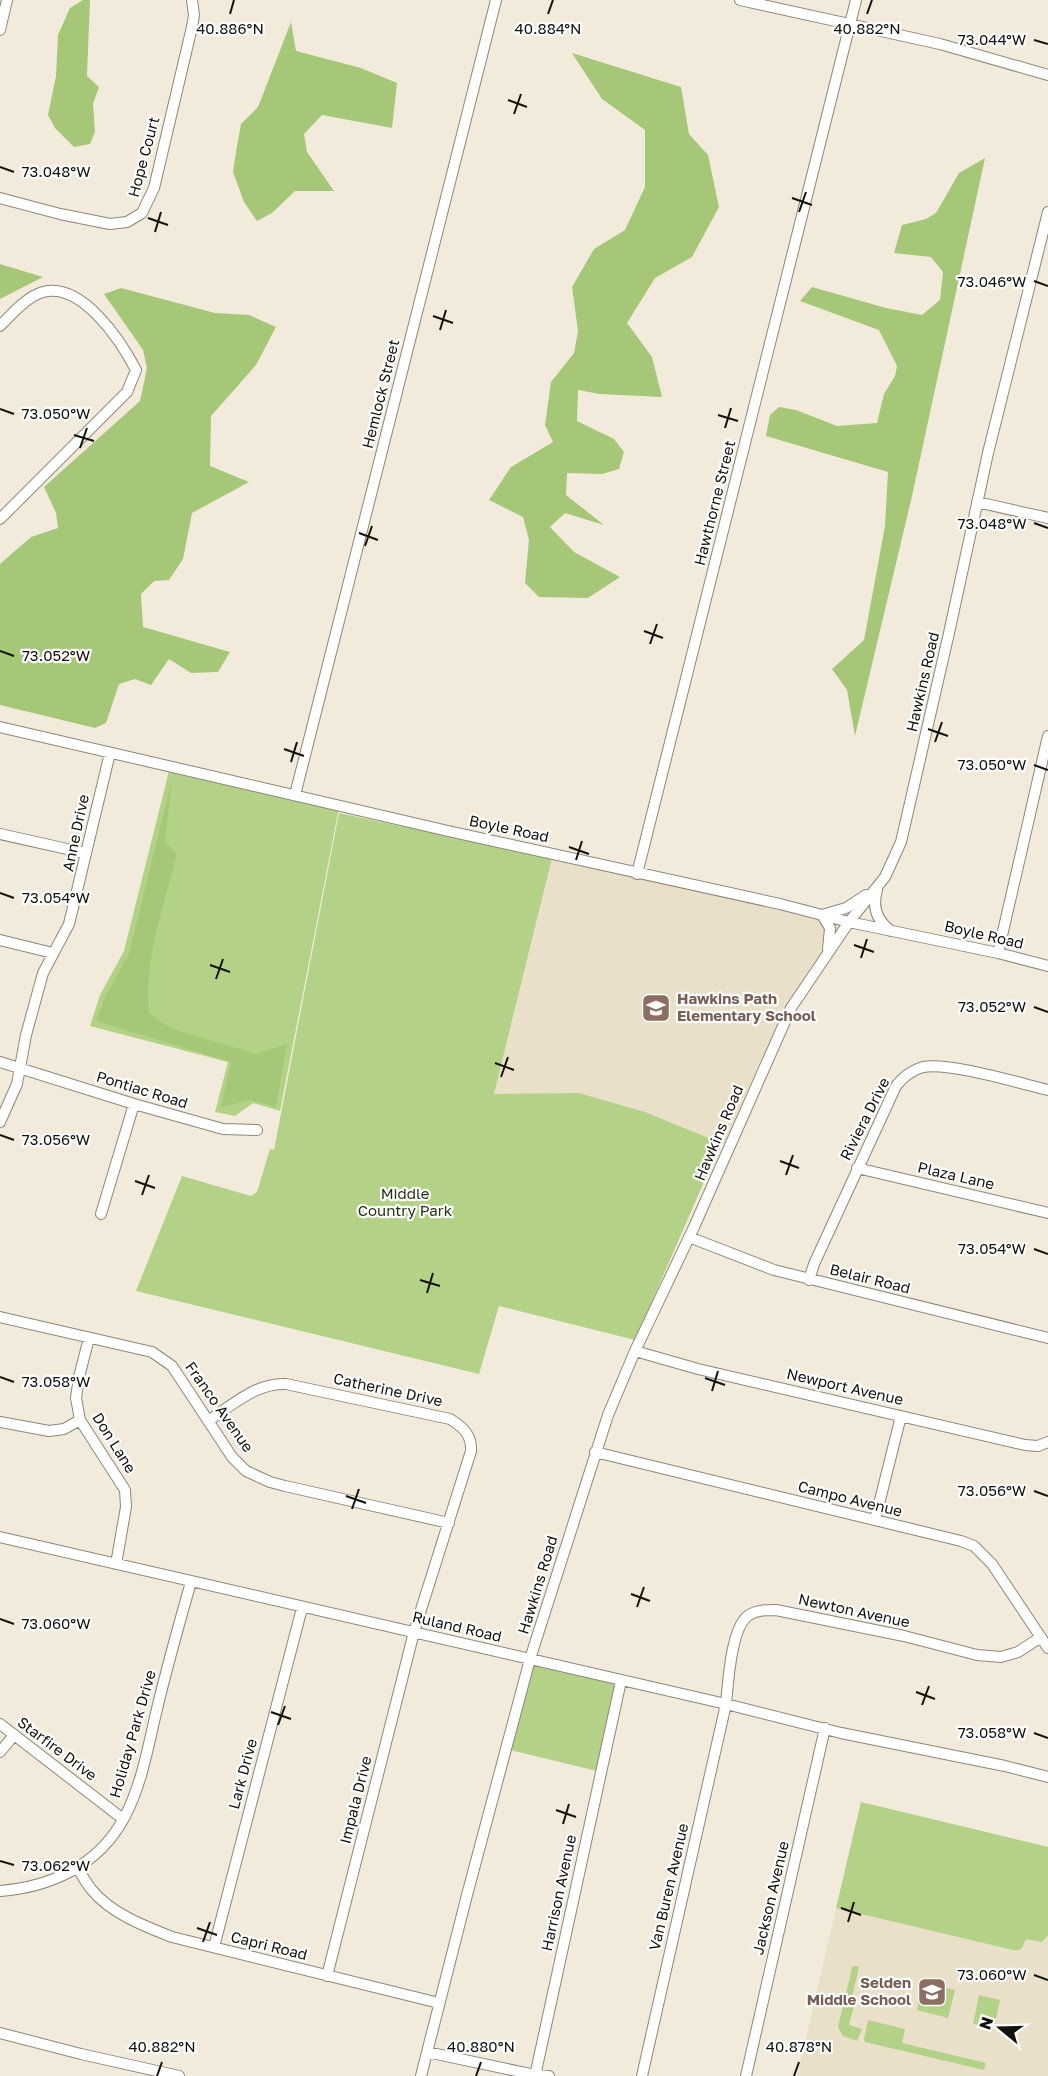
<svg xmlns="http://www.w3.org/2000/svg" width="1048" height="2076" viewBox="0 0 1048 2076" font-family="'Golos Text',sans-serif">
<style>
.built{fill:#eae0c9}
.green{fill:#b3d287}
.forest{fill:#a7c778}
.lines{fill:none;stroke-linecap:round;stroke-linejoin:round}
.minor-casing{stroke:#8d8779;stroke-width:12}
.minor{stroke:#fff;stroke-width:10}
.ticks{fill:none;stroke:#14120d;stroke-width:2}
.labels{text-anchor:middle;stroke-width:4.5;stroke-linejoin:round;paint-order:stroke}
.street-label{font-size:15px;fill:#14120d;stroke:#fff}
.education-label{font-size:15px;font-weight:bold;fill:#785e54;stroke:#fff;text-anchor:start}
.park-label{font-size:15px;fill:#273413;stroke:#fff}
.ticks-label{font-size:15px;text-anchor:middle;fill:#14120d;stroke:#fff;stroke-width:4.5;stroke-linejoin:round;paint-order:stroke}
</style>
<rect width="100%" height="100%" fill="#f2ebdb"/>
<path class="built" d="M552 858 842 923 724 1144 645 1112 579 1093 494 1094Z
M861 1802 1048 1847V2076H797Z"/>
<path class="green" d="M169 771 339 808 280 1111 253 1103 235 1116 215 1112 228 1062 90 1026 100 995 124 951Z
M339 813 552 858 494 1094 579 1093 645 1112 721 1143 635 1340 499 1306 479 1374 136 1291 182 1176 251 1196 257 1192 270 1149 274 1150Z
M530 1659 621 1681 601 1772 506 1749Z
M861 1802 1048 1847V1935L1042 1942 1026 1939 1022 1948 1019 1950H1013L836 1908Z
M854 1966 859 1967 852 1997 856 1999 849 2025 862 2029 857 2041 843 2036 838 2027 852 1968Z
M923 1983 955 1990 948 2018 917 2010Z
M979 1995 1000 2000 994 2028 973 2024Z
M868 2020 905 2029 902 2043 986 2063 984 2070 865 2042 864 2039Z"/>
<path class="forest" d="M83 0H90L87 76 99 87 93 104 95 132 90 144 74 147 55 128 48 115 56 76 58 35 70 8Z
M291 22 296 51 361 68 397 83 392 128 322 115 304 134 307 152 334 191H295L272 213 257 221 244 202 233 172 237 146 241 124 258 107Z
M572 53 681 87 689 134 708 155 719 207 692 257 655 278 627 323 652 357 662 397 600 394 578 390 577 421 614 439 624 452 619 469 602 474 567 473 566 495 604 525 565 513 550 527 574 552 620 577 588 598 539 597 525 583 529 540 523 517 489 500 511 467 553 442 545 425 551 382 574 353 578 331 572 287 594 249 625 230 645 187V130L602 99Z
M985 158 912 496 855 736 847 690 832 669 864 640 885 526 888 472 766 436 770 415 779 407 796 410 837 426 877 423 884 394 895 376 897 366 879 330 800 301 812 287 886 308 922 315 940 300 943 272 931 257 894 253 902 225 926 219 936 213 959 173Z
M0 264 43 277 0 299Z
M121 288 215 313 249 315 276 327 256 365 211 416 210 466 249 482 192 513 183 559 169 580 154 581 141 594 143 627 230 652 218 672 191 673 169 659 151 685 135 679 119 684 106 723 95 728 0 705V564L31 537 58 528 56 513 44 487 140 401 147 368 143 350 104 294Z
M172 779 165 842 177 854C164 905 144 959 149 1012L170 1028 256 1054 287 1044 276 1107 250 1100 221 1107 231 1062 96 1021 106 995 129 954Z"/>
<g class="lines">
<g class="minor-casing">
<path id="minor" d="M740 0 940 44 1048 75
M0 30 7 0
M0 198 60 214 110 224 127 222 142 213 154 188 192 27 194 15 192 0
M0 326C12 314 26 297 43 292 82 282 121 341 136 370L127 392 0 519
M977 502 1048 518
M0 727 448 831 780 904 849 922 998 953 1048 966
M295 795 496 0
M0 834 85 853
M637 874 856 0
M877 890C872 907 877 921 891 931
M0 940 53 953
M828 949 830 928 822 915 846 908 866 895
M998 953 1048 736
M0 1062 134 1104 223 1129 257 1130
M0 1122 17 1084 26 1035 43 973 69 924 110 753
M857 1168 1048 1213
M101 1214 134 1104
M689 1237 774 1270 1048 1338
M809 1280 814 1264 896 1086C903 1077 912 1070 923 1067 949 1062 1019 1083 1048 1090
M0 1317 152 1352 172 1366 232 1457 246 1471 270 1482 285 1486 449 1523
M89 1338 79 1377 76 1398 80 1420 125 1490 126 1507 116 1564
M635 1351 698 1369 1025 1445 1038 1446 1048 1442
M208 1421C231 1406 257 1382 286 1384L450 1419C463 1427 472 1435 471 1451L414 1632 327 1976
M0 1422 49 1431 64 1429 80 1420
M595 1452 961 1541 974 1546 992 1564 1048 1648
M875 1520 901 1416
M0 1537 726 1704 841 1733 1005 1766 1048 1777
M0 1724 123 1819
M0 1752 14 1735
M78 1869C82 1875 86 1883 91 1889 110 1913 144 1926 172 1937L439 2003
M0 1891C51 1887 99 1865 124 1818 142 1785 148 1746 157 1709 167 1667 179 1624 191 1582
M214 1947 302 1608
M0 2033 81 2054 179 2076
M427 2052 535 2075 549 2076
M421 2076 467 1895 530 1659 608 1415 635 1351 694 1227 791 1008 849 922 885 877 901 842 949 633 988 453 1048 212
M535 2076 621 1681
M642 2076 726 1704C728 1684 731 1626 749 1615 757 1610 766 1610 776 1610L904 1636 977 1655 1001 1657 1018 1652 1041 1637
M746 2076 825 1728"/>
</g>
<use href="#minor" class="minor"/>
</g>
<path class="ticks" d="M230 14 234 0M548 14 553 0M867 14 872 0M1034 40 1048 44M508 100 527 107M514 114 521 94M0 167 14 172M792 198 812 205M799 212 806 192M148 218 168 225M155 232 161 212M1034 281 1048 286M433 316 453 323M440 330 446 310M0 409 14 414M718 415 738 421M725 428 731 408M74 435 94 441M80 448 87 428M1034 523 1048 528M359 533 378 540M365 546 372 526M644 631 663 638M650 644 657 624M0 651 14 656M928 729 948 736M935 742 942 722M284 749 304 756M291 762 297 742M1034 765 1048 770M569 847 589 854M576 860 582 841M0 893 14 898M854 945 874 952M861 958 867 939M210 965 230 972M216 979 223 959M1034 1007 1048 1012M495 1063 514 1070M501 1077 508 1057M0 1135 14 1140M780 1161 799 1168M786 1175 793 1155M135 1181 155 1188M142 1195 149 1175M1034 1249 1048 1254M420 1280 440 1286M427 1293 433 1273M0 1377 14 1382M705 1378 725 1385M712 1391 718 1371M1034 1491 1048 1496M346 1496 366 1503M352 1509 359 1489M631 1594 650 1601M637 1607 644 1587M0 1619 14 1624M916 1692 935 1699M922 1705 929 1686M271 1712 291 1719M278 1725 285 1706M1034 1733 1048 1738M556 1810 576 1817M563 1824 569 1804M0 1861 14 1865M841 1908 861 1915M848 1922 854 1902M197 1928 217 1935M203 1942 210 1922M1034 1975 1048 1980M157 2076 162 2062M476 2076 481 2062M794 2076 799 2062"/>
<defs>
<g id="school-square" transform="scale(1.5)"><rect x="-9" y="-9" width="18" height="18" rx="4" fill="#8d6e63" stroke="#fff"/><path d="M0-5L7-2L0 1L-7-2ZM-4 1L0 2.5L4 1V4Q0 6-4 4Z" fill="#fff"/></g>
</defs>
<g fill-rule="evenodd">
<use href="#school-square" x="656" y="1008"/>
<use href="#school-square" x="932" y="1992"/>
</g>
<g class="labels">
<g class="street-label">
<text transform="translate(144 157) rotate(-75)" y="5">Hope Court</text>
<text transform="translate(381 394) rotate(-76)" y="5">Hemlock Street</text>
<text transform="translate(715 503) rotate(-76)" y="5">Hawthorne Street</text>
<text transform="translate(923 682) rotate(-77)" y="5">Hawkins Road</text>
<text transform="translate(509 829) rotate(12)" y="5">Boyle Road</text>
<text transform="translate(76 833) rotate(-78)" y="5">Anne Drive</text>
<text transform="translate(984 935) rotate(13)" y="5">Boyle Road</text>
<text transform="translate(142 1090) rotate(17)" y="5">Pontiac Road</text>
<text transform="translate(865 1119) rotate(-63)" y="5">Riviera Drive</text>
<text transform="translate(719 1133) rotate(-67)" y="5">Hawkins Road</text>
<text transform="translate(956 1176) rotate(13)" y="5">Plaza Lane</text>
<text transform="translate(870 1279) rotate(14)" y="5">Belair Road</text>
<text transform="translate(845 1387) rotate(13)" y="5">Newport Avenue</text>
<text transform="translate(388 1390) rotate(12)" y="5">Catherine Drive</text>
<text transform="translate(219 1407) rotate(55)" y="5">Franco Avenue</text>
<text transform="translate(114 1443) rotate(58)" y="5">Don Lane</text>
<text transform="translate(850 1499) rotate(14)" y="5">Campo Avenue</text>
<text transform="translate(538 1585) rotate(-73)" y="5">Hawkins Road</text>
<text transform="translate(854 1611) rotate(12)" y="5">Newton Avenue</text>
<text transform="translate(457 1627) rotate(13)" y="5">Ruland Road</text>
<text transform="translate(133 1734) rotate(-74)" y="5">Holiday Park Drive</text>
<text transform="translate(57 1749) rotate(37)" y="5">Starfire Drive</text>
<text transform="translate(243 1774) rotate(-75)" y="5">Lark Drive</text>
<text transform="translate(356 1800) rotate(-76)" y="5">Impala Drive</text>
<text transform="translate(669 1887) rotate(-77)" y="5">Van Buren Avenue</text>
<text transform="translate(559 1893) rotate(-78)" y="5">Harrison Avenue</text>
<text transform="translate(771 1898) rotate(-77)" y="5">Jackson Avenue</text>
<text transform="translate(269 1946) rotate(14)" y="5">Capri Road</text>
</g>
<g class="education-label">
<text x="677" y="1004">Hawkins Path<tspan x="677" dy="17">Elementary School</tspan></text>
<text x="911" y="1988" text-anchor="end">Selden<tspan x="911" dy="17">Middle School</tspan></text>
</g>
<g class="park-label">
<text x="405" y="1199">Middle<tspan x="405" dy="17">Country Park</tspan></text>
</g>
</g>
<g class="ticks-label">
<text x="230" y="34">40.886°N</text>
<text x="548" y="34">40.884°N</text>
<text x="867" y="34">40.882°N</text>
<text x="992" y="45">73.044°W</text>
<text x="56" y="177">73.048°W</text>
<text x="992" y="287">73.046°W</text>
<text x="56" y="419">73.050°W</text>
<text x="992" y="529">73.048°W</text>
<text x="56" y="661">73.052°W</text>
<text x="992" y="770">73.050°W</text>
<text x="56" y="903">73.054°W</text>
<text x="992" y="1012">73.052°W</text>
<text x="56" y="1145">73.056°W</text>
<text x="992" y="1254">73.054°W</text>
<text x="56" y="1387">73.058°W</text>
<text x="992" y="1496">73.056°W</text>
<text x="56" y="1629">73.060°W</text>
<text x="992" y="1738">73.058°W</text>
<text x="56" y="1871">73.062°W</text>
<text x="992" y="1980">73.060°W</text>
<text x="162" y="2052">40.882°N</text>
<text x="481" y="2052">40.880°N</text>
<text x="799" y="2052">40.878°N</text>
</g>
<g transform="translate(1000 2028) rotate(289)" stroke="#ffffff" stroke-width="4.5" paint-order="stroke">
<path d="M0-4.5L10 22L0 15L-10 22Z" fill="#14120d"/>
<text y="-9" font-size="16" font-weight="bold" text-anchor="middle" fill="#14120d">N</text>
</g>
</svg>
